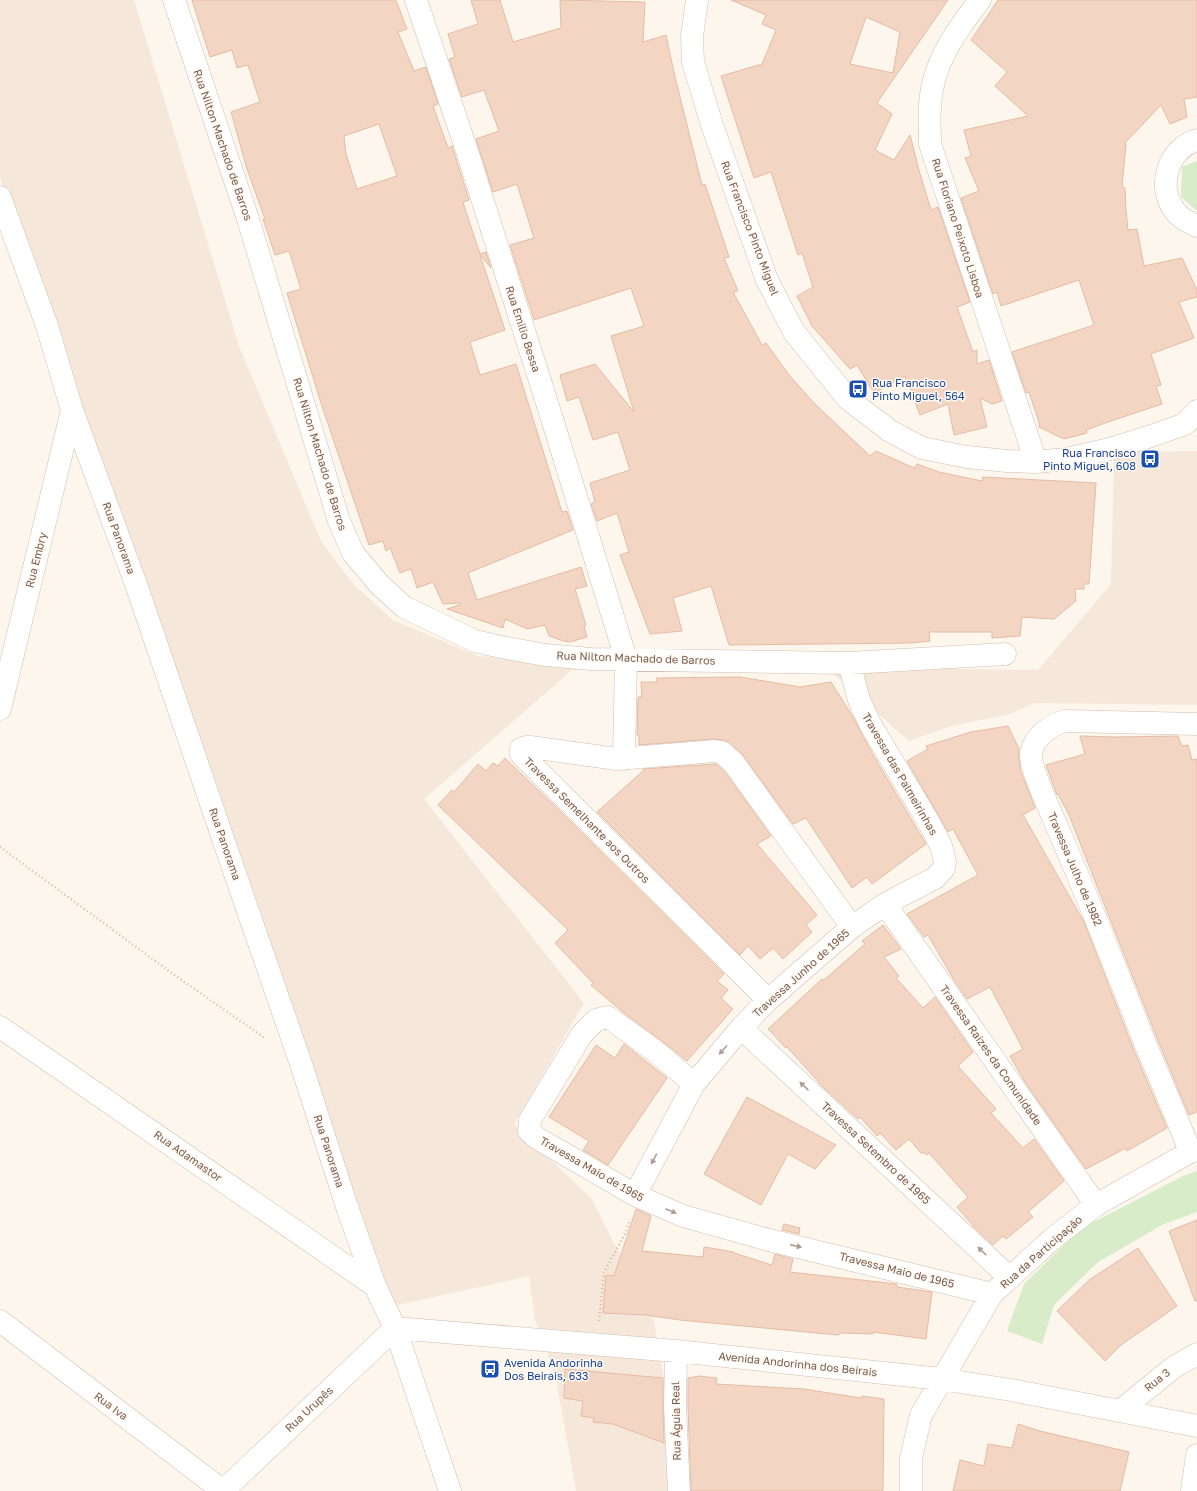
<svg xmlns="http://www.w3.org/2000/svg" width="1197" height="1491" viewBox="0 0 1197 1491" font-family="'Golos Text',sans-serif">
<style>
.residential{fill:#f5e8da}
.green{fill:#d8ecc9}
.building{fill:#f3d5c3;stroke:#e6bba3;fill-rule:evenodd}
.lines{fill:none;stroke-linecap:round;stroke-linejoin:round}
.minor-casing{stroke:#d1beb0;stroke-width:23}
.path{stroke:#d9b8a5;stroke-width:2.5;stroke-dasharray:1 3;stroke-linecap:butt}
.minor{stroke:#fff;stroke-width:22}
.oneway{fill:#af9d94}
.labels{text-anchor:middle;stroke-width:3;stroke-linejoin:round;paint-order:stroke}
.street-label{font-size:11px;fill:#7a5c4d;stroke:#fffaf3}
.transit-label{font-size:11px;fill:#164399;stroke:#fffaf3;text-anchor:start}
</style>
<rect width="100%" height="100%" fill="#fdf6ec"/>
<path class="residential" d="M0 0H134L239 346 321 541 355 586 393 620 478 656 590 664 1038 670 1111 584 1114 455 1125 452 1197 451V705L1035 703 1010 714 952 726 909 741 830 671 655 672 572 670 424 799 584 1003 514 1125 591 1198 654 1321 668 1402 669 1449 667 1491H576L555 1374 535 1319 529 1276 393 1306 0 177Z"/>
<path class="green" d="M1197 161V211L1181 197 1182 167Z
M1197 1171V1212L1162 1225 1098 1262 1054 1305 1042 1344 1007 1331 1024 1284 1080 1229 1183 1176Z"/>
<path class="building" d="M192 0H396L407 29 398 32 414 71 426 67 438 104 433 106 448 148 452 146 469 200 463 202 470 224 480 254 486 252 491 268 480 255 505 330 470 342 480 375 516 364 562 512 567 511 573 530 468 573 477 600 581 567 587 586 575 589 586 625 584 626 587 637 570 642 564 641 549 636 545 625 527 629 505 619 503 628 447 609 459 605 460 603 443 604 433 582 417 588 411 569 400 573 390 548 386 551 383 541 369 545 321 403 287 293 301 289 289 251 275 255 263 219H265L247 169 231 112 260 102 248 65 237 68 232 50 210 57ZM379 124 397 176 357 189 346 154 344 136Z
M471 0H500L513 42 561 28 560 0 645 2 643 42 666 35 675 77 702 185 705 184 729 257 724 258 738 291 733 292 762 345 766 343 789 375 814 403 870 456 876 451 914 468 917 464 939 472 982 481 983 477 1096 483 1089 584H1084V589H1075L1076 601 1054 619 1022 617 1020 636 992 638V632H929L930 641 911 643 729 645 711 586 673 598 682 631 650 634 620 555 629 552 617 513 597 521 591 504 595 502 590 483 630 470 618 432 593 440 579 397 567 401 560 375 595 364 634 412 611 336 644 326 631 288 534 320V319L510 245 534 238 517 184 493 192 476 139 499 131 484 90 462 97 449 59 455 57 448 34 478 24Z
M731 0H948L877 103 892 114 875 150 894 160 910 135 920 174 931 210 938 207 970 302 957 307 973 352 977 350V364L989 360 1002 401 992 404 980 398 987 427 954 435 948 404 920 415 905 376 874 393 857 365 850 369 812 326 797 296 813 287 802 253 798 255 771 172 754 178 721 76 762 64 776 30 762 24 766 15ZM866 17 900 32 893 73 850 64Z
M998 0H1197V97L1184 99 1187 117 1170 124 1161 105 1125 143 1126 144 1122 187 1125 188 1126 210 1128 230 1137 229 1144 266 1182 258 1197 290V297L1179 302 1194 338 1151 354 1161 385 1156 386 1162 404 1108 422 1086 430 1087 433 1064 439 1039 427V422L1029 392 1026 393 1012 352 1094 325 1079 280 1001 306 997 292 993 294 961 198 979 191 965 158 971 156 964 130 1028 116 995 86 1007 72 971 40Z
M740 677 800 687 831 682 853 717 872 753 926 844 872 884 867 877 852 888 806 818 793 824 743 755 729 742 723 740 714 739 639 745V735H637L638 697H642L641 682H657L656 678Z
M1008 726 1019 749V760L1021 772 1035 808 1023 815 1084 922 1133 1048 1167 1128 1127 1151 1126 1148 1086 1169 1025 1082 1010 1056 1023 1049 990 987 967 999 954 980 928 935 924 937 907 914 978 875 953 829 948 832 907 761 928 749 926 746 971 732Z
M1080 736 1114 737 1178 736 1182 746 1188 745 1192 760 1197 759V1112L1189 1115 1157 1038 1069 815 1058 794 1057 795 1046 765 1085 754Z
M505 758 565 816 724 974 717 981 728 990 721 998 733 1009 687 1061 662 1041 624 1013 591 985 593 983 555 943 568 930 438 805 452 790 454 792 478 764 486 771 493 763 498 766Z
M716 764 724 771 771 836 757 844 817 915 806 925 812 932 783 959 773 948 760 959 748 946 740 955 597 812 644 770 643 769Z
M883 925 901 949 884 957 899 976 896 978 923 1008 935 997 973 1052 958 1066 996 1109 991 1113 1023 1148 1034 1139 1064 1181 1028 1212 1033 1217 1006 1239 1003 1236 993 1245 975 1228 957 1207 968 1197 929 1153 927 1155 924 1152 922 1154 909 1139 896 1150 880 1133 877 1136 860 1117 858 1119 824 1088 787 1047 786 1048 768 1029 822 979 824 980 865 944 862 941Z
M624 1044 667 1078 608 1165 583 1150 589 1141 549 1117 596 1045 615 1058Z
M747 1097 836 1145 815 1169 788 1154 761 1205 704 1174Z
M636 1209 651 1216 642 1251 703 1257 704 1247 734 1252V1253L772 1265 775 1254 793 1259 790 1272 897 1284V1287L932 1292 926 1339 873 1332V1334L841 1333 838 1335 680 1320 646 1315 603 1313 606 1275 614 1276Z
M1197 1220V1301H1195L1169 1231Z
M784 1224 800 1228 799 1234 782 1230Z
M1138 1248 1177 1306 1121 1345 1105 1361 1057 1311 1089 1280Z
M565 1369 663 1378V1408L664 1443 613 1424 593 1422 594 1418 581 1416 583 1401 564 1398Z
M699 1376 717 1378 716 1384 804 1389 861 1398 862 1396 884 1399 883 1491H691L688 1407V1378Z
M1018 1424 1040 1431 1129 1452 1120 1491H953L960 1460 984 1466 988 1444 1012 1448Z"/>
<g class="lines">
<g class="minor-casing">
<path id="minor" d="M174 0 248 219 339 521 353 553 379 584 404 607 475 641 501 647 545 655 591 659 849 663 1005 654
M416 0 467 151 554 425 626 659 624 759
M697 0 692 36 693 62 712 125 767 280 794 332 848 399 890 431 922 448 967 457 1007 461 1036 462 1066 459 1110 449 1151 436 1185 424 1197 411
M980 0C956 31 931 65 930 107 929 119 930 131 930 144L1036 462
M1197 140C1169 148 1157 184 1173 208 1178 217 1187 222 1197 226
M0 197 47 326 72 410 138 590 221 833 301 1064 347 1207 375 1286 395 1328 450 1491
M0 709 72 410
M885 904 1096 1205
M768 1000 521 754V749L526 747H530L617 759 715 751 721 752 733 762 852 927
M0 1027 375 1286
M741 1028 1010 1278
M694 1084 655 1051 608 1017 596 1020 582 1034 530 1120 529 1131 537 1138 635 1195 683 1216 769 1240 992 1294
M1190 1152C1176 1115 1160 1079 1145 1043 1117 971 1089 900 1058 829 1052 814 1029 767 1031 753 1035 736 1050 725 1065 721L1197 724
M635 1195 694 1084 741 1028 768 1000 852 927 885 904 935 878 944 868 945 862 941 846 931 826 870 724 859 700 849 663
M0 1321 223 1491
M676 1351 675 1407 679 1491
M1120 1411 1174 1367 1197 1354
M223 1491 395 1328 676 1351 941 1379 1011 1390 1197 1426
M911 1491V1458L921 1415 992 1294 1051 1240 1096 1205 1190 1152 1197 1150
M1192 1491 1197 1455"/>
</g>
<path class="path" d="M0 847 173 974 266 1039
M599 1321 604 1272 626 1232 630 1219"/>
<use href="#minor" class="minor"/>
</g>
<defs><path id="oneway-solid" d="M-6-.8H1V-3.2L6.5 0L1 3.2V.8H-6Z"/></defs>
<g class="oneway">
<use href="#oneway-solid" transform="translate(723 1050) rotate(131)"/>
<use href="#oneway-solid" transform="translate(804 1086) rotate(-137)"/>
<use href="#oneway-solid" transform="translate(654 1159) rotate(118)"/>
<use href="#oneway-solid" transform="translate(671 1211) rotate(23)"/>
<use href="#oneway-solid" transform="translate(796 1246) rotate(13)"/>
<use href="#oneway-solid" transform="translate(982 1251) rotate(-137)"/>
</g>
<defs>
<g id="bus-square" transform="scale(1)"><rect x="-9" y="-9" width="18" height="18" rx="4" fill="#1a4fb4" stroke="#fffaf3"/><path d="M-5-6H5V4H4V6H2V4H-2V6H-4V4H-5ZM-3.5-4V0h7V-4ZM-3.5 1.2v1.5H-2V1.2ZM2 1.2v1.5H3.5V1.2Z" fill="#fff"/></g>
</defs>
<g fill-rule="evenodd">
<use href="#bus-square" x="858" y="389"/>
<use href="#bus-square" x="1150" y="459"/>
<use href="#bus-square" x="490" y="1369"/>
</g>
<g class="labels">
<g class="street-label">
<text transform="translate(223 145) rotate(71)" y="4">Rua Nilton Machado de Barros</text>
<text transform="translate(750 228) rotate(69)" y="4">Rua Francisco Pinto Miguel</text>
<text transform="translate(958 228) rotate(72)" y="4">Rua Floriano Peixoto Lisboa</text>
<text transform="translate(523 329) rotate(72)" y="4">Rua Emilio Bessa</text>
<text transform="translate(320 454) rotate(73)" y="4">Rua Nilton Machado de Barros</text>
<text transform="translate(119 538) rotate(70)" y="4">Rua Panorama</text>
<text transform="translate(36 560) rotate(-76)" y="4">Rua Embry</text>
<text transform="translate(636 658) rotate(2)" y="4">Rua Nilton Machado de Barros</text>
<text transform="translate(900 774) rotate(60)" y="4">Travessa das Palmeirinhas</text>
<text transform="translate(587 820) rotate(45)" y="4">Travessa Semelhante aos Outros</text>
<text transform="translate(225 844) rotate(71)" y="4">Rua Panorama</text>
<text transform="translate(1075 869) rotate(67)" y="4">Travessa Julho de 1982</text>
<text transform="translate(801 973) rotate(-42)" y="4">Travessa Junho de 1965</text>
<text transform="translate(991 1055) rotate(55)" y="4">Travessa Raizes da Comunidade</text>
<text transform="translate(329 1151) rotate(72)" y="4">Rua Panorama</text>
<text transform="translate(876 1153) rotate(43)" y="4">Travessa Setembro de 1965</text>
<text transform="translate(188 1156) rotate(35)" y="4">Rua Adamastor</text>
<text transform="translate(592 1169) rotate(30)" y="4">Travessa Maio de 1965</text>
<text transform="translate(1041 1252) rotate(-41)" y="4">Rua da Participação</text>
<text transform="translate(897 1270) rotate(14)" y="4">Travessa Maio de 1965</text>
<text transform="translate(798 1364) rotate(6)" y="4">Avenida Andorinha dos Beirais</text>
<text transform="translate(1157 1380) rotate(-39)" y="4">Rua 3</text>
<text transform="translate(111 1406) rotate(37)" y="4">Rua Iva</text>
<text transform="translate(309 1409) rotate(-43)" y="4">Rua Urupês</text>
<text transform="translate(676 1421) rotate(-91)" y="4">Rua Águia Real</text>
</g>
<g class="transit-label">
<text x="872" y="387">Rua Francisco<tspan x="872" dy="13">Pinto Miguel, 564</tspan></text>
<text x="1136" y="457" text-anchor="end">Rua Francisco<tspan x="1136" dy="13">Pinto Miguel, 608</tspan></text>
<text x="504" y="1367">Avenida Andorinha<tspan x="504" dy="13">Dos Beirais, 633</tspan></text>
</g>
</g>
</svg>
